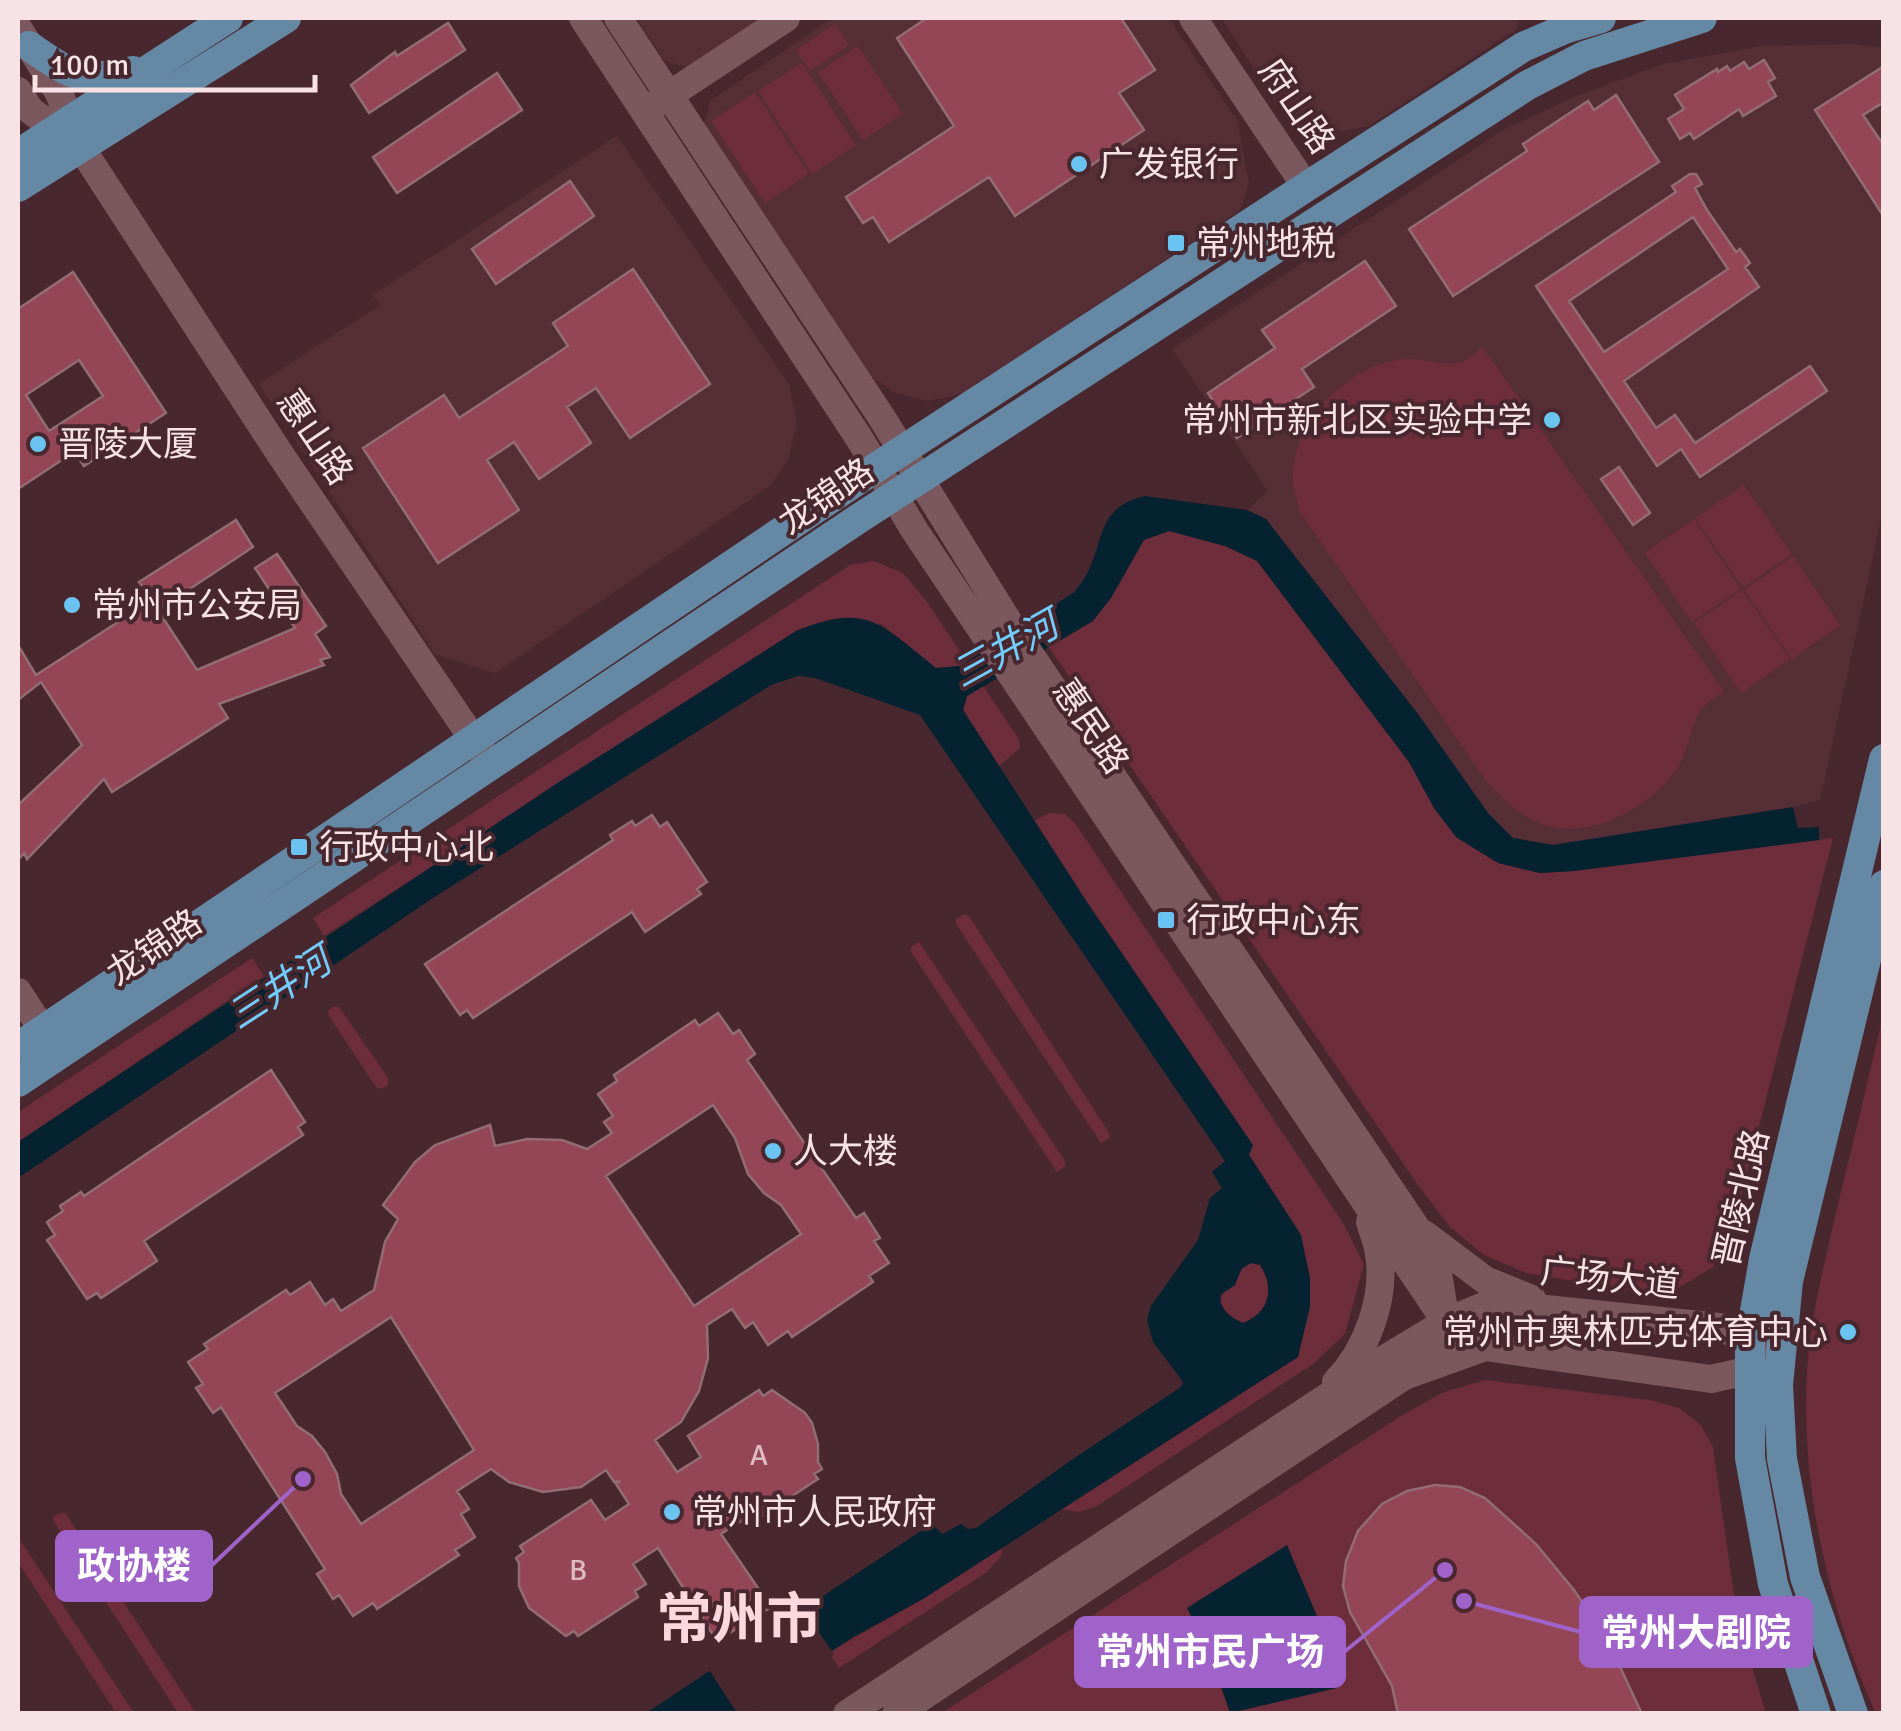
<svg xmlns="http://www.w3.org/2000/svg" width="1901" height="1731" viewBox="0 0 1901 1731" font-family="Signika,'Noto Sans SC',sans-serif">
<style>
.built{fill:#562f36}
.green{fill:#6e2d3b}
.water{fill:#052230;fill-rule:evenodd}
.pier{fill:#48282e}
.building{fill:#944556;stroke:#926d73;stroke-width:2.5;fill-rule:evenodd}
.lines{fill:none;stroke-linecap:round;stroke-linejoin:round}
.minor{stroke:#7b585d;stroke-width:28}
.major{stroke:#6588a4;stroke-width:30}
.poi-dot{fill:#6bc3f2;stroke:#48282e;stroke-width:4}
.labels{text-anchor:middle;stroke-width:8;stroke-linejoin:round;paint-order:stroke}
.number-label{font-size:30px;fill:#debbc1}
.street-label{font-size:35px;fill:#f7e2e5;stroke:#48282e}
.poi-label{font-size:35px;fill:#f7e2e5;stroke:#48282e;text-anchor:start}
.water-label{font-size:38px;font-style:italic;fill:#72ccfd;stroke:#48282e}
.town-label{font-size:55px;font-weight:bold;fill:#fad8dd;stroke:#48282e}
.leader{fill:none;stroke:#a063ca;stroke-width:4}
.callout-dot{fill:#a063ca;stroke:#48282e;stroke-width:4}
.callout{fill:#a063ca;stroke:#a063ca;stroke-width:4}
.callout-label{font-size:38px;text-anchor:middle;font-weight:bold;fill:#fff}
</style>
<rect width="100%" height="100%" fill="#48282e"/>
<path class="built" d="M636 18H765L690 68 665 61Z
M833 18H1169L1238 122 1249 184 1240 210 963 394 927 401 895 393 872 377 851 351 704 124 711 100Z
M1221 18H1518L1517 29 1369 126 1341 131 1307 124 1276 103Z
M1854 44 1883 48V510L1820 800 1793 807 1553 845 1513 838 1488 813 1418 714 1266 519 1247 510 1268 491 1172 349 1503 130 1576 96 1664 64 1761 46Z
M617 136 789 384 797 423 788 460 771 485 495 673 435 654 259 384 380 305 373 295Z"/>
<path class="green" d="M835 24 849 45 810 71 796 50Z
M858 46 903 114 863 140 818 72Z
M802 63 856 145 812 174 758 91Z
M755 92 809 174 765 203 711 121Z
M1483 347 1724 692C1718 696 1710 700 1705 705 1692 717 1688 752 1677 769 1649 809 1584 845 1535 821 1515 812 1502 798 1487 782L1300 512C1298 502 1293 491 1293 482 1290 423 1347 365 1403 359 1421 358 1440 365 1457 363 1466 362 1476 352 1483 347Z
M1744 485 1792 554 1743 588 1695 518Z
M1694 519 1741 589 1692 622 1645 553Z
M1169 531 1225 546 1257 561 1409 762 1434 808 1456 837 1498 863 1540 873 1574 871 1833 838 1731 1236 1713 1267 1665 1296 1526 1273 1484 1255 1450 1227 1420 1188 1048 646 1093 621 1144 540Z
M1793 556 1840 625 1792 659 1744 590Z
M874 561 903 573 927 602 967 662 960 666 936 668 881 624 796 631 324 936 313 918 850 565Z
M1742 590 1790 659 1741 693 1694 623Z
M983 686 1019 739 1020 748 999 766 963 710 967 696Z
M1049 813 1065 814 1075 823 1343 1223 1364 1264 1345 1334 1313 1364 1097 1506 1079 1512 1060 1509 1298 1357 1301 1235 1034 821Z
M964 914 969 916 1109 1133 1110 1138 1101 1143 956 924V919Z
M919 942 1065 1161V1166L1057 1172 911 952V947Z
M252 958 264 976 18 1142V1112Z
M335 1006 340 1008 388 1078V1085L381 1089 376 1087 329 1016 328 1011Z
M1883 1016 1884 1713 1876 1714C1828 1606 1801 1491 1807 1373 1810 1317 1825 1262 1837 1208 1853 1144 1868 1080 1883 1016Z
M1251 1263 1260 1265C1275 1288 1270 1313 1243 1323 1218 1310 1214 1302 1233 1281 1239 1273 1242 1268 1251 1263Z
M1485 1380 1651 1400 1679 1408 1701 1425 1713 1447 1737 1617 1766 1713 940 1714 1404 1414 1444 1392Z
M62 1512 66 1514 196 1713H178L54 1522 53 1517Z
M18 1540 22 1543 134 1713H116L18 1562Z
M1003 1545 1001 1556 987 1572 839 1668 831 1656 833 1650 923 1599Z"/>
<path class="water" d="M1145 496 1247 510 1266 519 1418 714 1488 813 1513 838 1553 845 1793 807 1798 828 1819 827V840L1574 871 1540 873 1498 863 1456 837 1434 808 1409 762 1257 561 1225 546 1169 531 1144 540 1111 598 1093 621 967 696 963 710 1087 902 1253 1145 1249 1155 1301 1235 1310 1278V1307L1298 1357 923 1599 853 1637 739 1713H646L927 1527 934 1526 942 1534 961 1524 968 1529 976 1528 1070 1461 1181 1387 1183 1382 1153 1342 1147 1320 1151 1306 1198 1240 1210 1198 1222 1188 1212 1172 1225 1161 920 715 815 678 798 676 771 685 436 896 18 1178V1142L559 782 796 631C868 602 880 624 936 668L960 666 1073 593C1110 555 1087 509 1145 496ZM1251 1263 1260 1265C1275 1288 1270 1313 1243 1323 1230 1317 1220 1310 1220 1295L1235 1285 1242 1268Z
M1287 1545 1317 1616 1337 1688 1230 1713 1209 1652 1187 1608Z"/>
<path class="pier" d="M802 1608 834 1654 743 1713H737L708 1668Z"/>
<path class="building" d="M927 18H1121L1155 70 1119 93 1144 130 1015 216 989 177 889 242 873 217 863 223 846 197 954 126 897 38Z
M448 23 465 50 369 113 351 85 395 52 397 56Z
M1764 60 1775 78 1768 82 1776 96 1743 116 1739 109 1694 139 1690 133 1680 139 1668 119 1684 109 1675 95 1717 69 1718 72 1727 66 1730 71 1744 62 1749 69Z
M1884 66V102L1863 115 1884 146V217L1815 110Z
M497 73 522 110 397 193 373 157Z
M1616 95 1659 162 1453 296 1409 229 1527 151 1523 144 1588 101 1594 110Z
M1690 174H1696L1702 184 1695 188 1707 210 1736 252 1740 249 1750 263 1745 267 1759 287 1624 381 1656 428 1675 415 1695 443 1810 366 1827 391 1700 477 1681 449 1657 466 1536 286 1676 192 1672 186ZM1693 217 1728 269 1604 352 1569 301Z
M570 181 594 216 496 284 472 249Z
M1365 261 1396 306 1302 369 1314 387 1237 438 1208 393 1275 348 1262 330Z
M633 269 710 384 630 438 596 388 567 407 591 443 539 479 514 442 487 460 519 510 438 563 363 448 444 395 459 418 568 346 553 323Z
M73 272 166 413 84 466 74 452 18 489V309ZM79 360 103 396 49 431 26 395Z
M1619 467 1650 513 1633 525 1601 479Z
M236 520 253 547 158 610 152 601 197 670 295 628 255 568 277 554 326 626 315 634 330 657 320 660 324 665 219 704 228 718 112 792 104 779 27 859 24 853 18 860V805L82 745 41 682 18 700V645L36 675 152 600 139 582Z
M652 815 660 827 667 822 707 882 697 889 701 894 645 932 632 912 473 1018 467 1010 460 1015 425 964 613 840 610 835 632 821 635 826Z
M718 1013 733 1034 739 1030 755 1054 747 1060 856 1218 864 1213 880 1238 874 1241 889 1263 869 1276 873 1282 792 1337 788 1331 768 1345 753 1322 745 1328 732 1309 707 1325 708 1358 699 1391 681 1422 655 1440 677 1472 701 1457 688 1436 759 1390 763 1396 772 1390 805 1413 812 1423 818 1444V1462L822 1469 814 1474 818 1479 757 1519 753 1513 721 1534 771 1607 717 1641 658 1548 633 1564 646 1584 635 1591 638 1597 578 1636 574 1631 566 1636 529 1608 519 1586V1563L516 1558 524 1552 520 1546 591 1500 605 1520 629 1504 616 1484 620 1481 614 1482 606 1470 581 1487 543 1492 509 1482 491 1469 457 1491 469 1509 461 1514 475 1537 455 1550 459 1555 377 1609 373 1603 353 1616 339 1595 333 1599 317 1574 325 1569 221 1407 213 1413 196 1388 203 1384 188 1362 208 1349 204 1344 286 1290 290 1295 310 1282 325 1305 333 1299 341 1311 374 1290 385 1242 398 1219 383 1205 415 1162 435 1145 490 1125 495 1146 527 1139 562 1140 587 1149 612 1133 604 1122 613 1116 598 1094 617 1081 614 1075 695 1020 699 1026ZM713 1105 735 1138 748 1174 764 1193 781 1205 801 1234 694 1306 606 1176ZM391 1317 474 1450 361 1524 341 1494 337 1474 325 1452 312 1436 297 1426 275 1393Z
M271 1070 305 1122 298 1127 303 1135 144 1241 157 1261 101 1298 97 1293 87 1299 47 1240 55 1235 47 1222 63 1211 60 1206 81 1192 84 1196Z
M1435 1485 1460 1487 1485 1498 1536 1544 1574 1590 1607 1639 1642 1714H1398L1392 1686 1350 1612 1343 1586 1346 1561 1358 1531 1382 1504 1407 1491Z"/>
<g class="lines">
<path class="minor" d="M583 18 859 438 915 531 1446 1322 1485 1347
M618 18 882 418 1011 626 1415 1226 1437 1267 1446 1322 1404 1376
M1193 18 1306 187
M18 28 59 93 80 146 280 454 486 758
M18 91 30 110 70 140
M654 105 786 18
M18 992 55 1049
M1424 1234 1485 1280 1532 1299
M1336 1382C1367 1350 1386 1298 1379 1254 1378 1243 1373 1233 1370 1222
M847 1714 1388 1357 1446 1322 1491 1303 1719 1327 1750 1340 1767 1353
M896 1714 1404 1376 1485 1347 1711 1379 1769 1366"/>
<path class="major" d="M29 46C73 76 80 83 133 71
M18 154 228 18
M18 187 286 18
M18 1047 877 467 1306 187 1523 47 1567 28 1601 18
M18 1082 858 519 1526 86 1584 56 1702 18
M1816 1714 1773 1584 1750 1458V1340L1764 1259 1884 759
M1853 1714 1805 1577 1782 1459 1778 1385 1788 1281 1884 885"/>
</g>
<g class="poi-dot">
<circle cx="1079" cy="164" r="10"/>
<rect x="1166" y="233" width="20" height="20" rx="5"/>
<circle cx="1552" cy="420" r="10"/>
<circle cx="38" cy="444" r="10"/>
<circle cx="72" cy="605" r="10"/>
<rect x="289" y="837" width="20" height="20" rx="5"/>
<rect x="1156" y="910" width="20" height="20" rx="5"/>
<circle cx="773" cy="1151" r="10"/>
<circle cx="1848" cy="1332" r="10"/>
<circle cx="672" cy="1512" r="10"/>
</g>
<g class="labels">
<g class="number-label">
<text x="759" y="1465">A</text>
<text x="578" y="1580">B</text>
</g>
<g class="street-label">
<text transform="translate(1297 106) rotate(56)" y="12">府山路</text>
<text transform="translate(315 437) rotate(56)" y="12">惠山路</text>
<text transform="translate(826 496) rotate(-34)" y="12">龙锦路</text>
<text transform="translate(1091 726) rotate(56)" y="12">惠民路</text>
<text transform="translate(154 947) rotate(-34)" y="12">龙锦路</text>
<text transform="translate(1741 1198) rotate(-77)" y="12">晋陵北路</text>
<text transform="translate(1610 1278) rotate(6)" y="12">广场大道</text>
</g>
<g class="poi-label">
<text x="1099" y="176">广发银行</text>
<text x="1196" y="255">常州地税</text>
<text x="1532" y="432" text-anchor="end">常州市新北区实验中学</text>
<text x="58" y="456">晋陵大厦</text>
<text x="92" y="617">常州市公安局</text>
<text x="319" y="859">行政中心北</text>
<text x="1186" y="932">行政中心东</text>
<text x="793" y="1163">人大楼</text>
<text x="1828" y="1344" text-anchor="end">常州市奥林匹克体育中心</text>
<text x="692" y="1524">常州市人民政府</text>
</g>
<g class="water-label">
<text transform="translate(1005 649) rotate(-29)" y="13">三井河</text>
<text transform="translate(279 988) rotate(-33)" y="13">三井河</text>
</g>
<g class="town-label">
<text x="739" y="1638">常州市</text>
</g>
</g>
<path class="leader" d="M303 1479L211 1566M1464 1601L1581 1632M1445 1570L1344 1652"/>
<g class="callout-dot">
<circle cx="303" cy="1479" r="10"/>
<circle cx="1464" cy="1601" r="10"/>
<circle cx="1445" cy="1570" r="10"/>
</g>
<g class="callout">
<rect x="57" y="1532" width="154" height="68" rx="10"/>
<rect x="1581" y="1598" width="230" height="68" rx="10"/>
<rect x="1076" y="1618" width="268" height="68" rx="10"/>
</g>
<g class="callout-label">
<text x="134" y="1579">政协楼</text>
<text x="1696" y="1646">常州大剧院</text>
<text x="1210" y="1665">常州市民广场</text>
</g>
<rect width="1901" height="1731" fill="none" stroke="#f7e2e5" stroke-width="40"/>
<path d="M35 75v15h280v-15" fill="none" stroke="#f7e2e5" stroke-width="5"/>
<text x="50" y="75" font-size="30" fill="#f7e2e5" stroke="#48282e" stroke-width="8" paint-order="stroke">100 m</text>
</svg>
